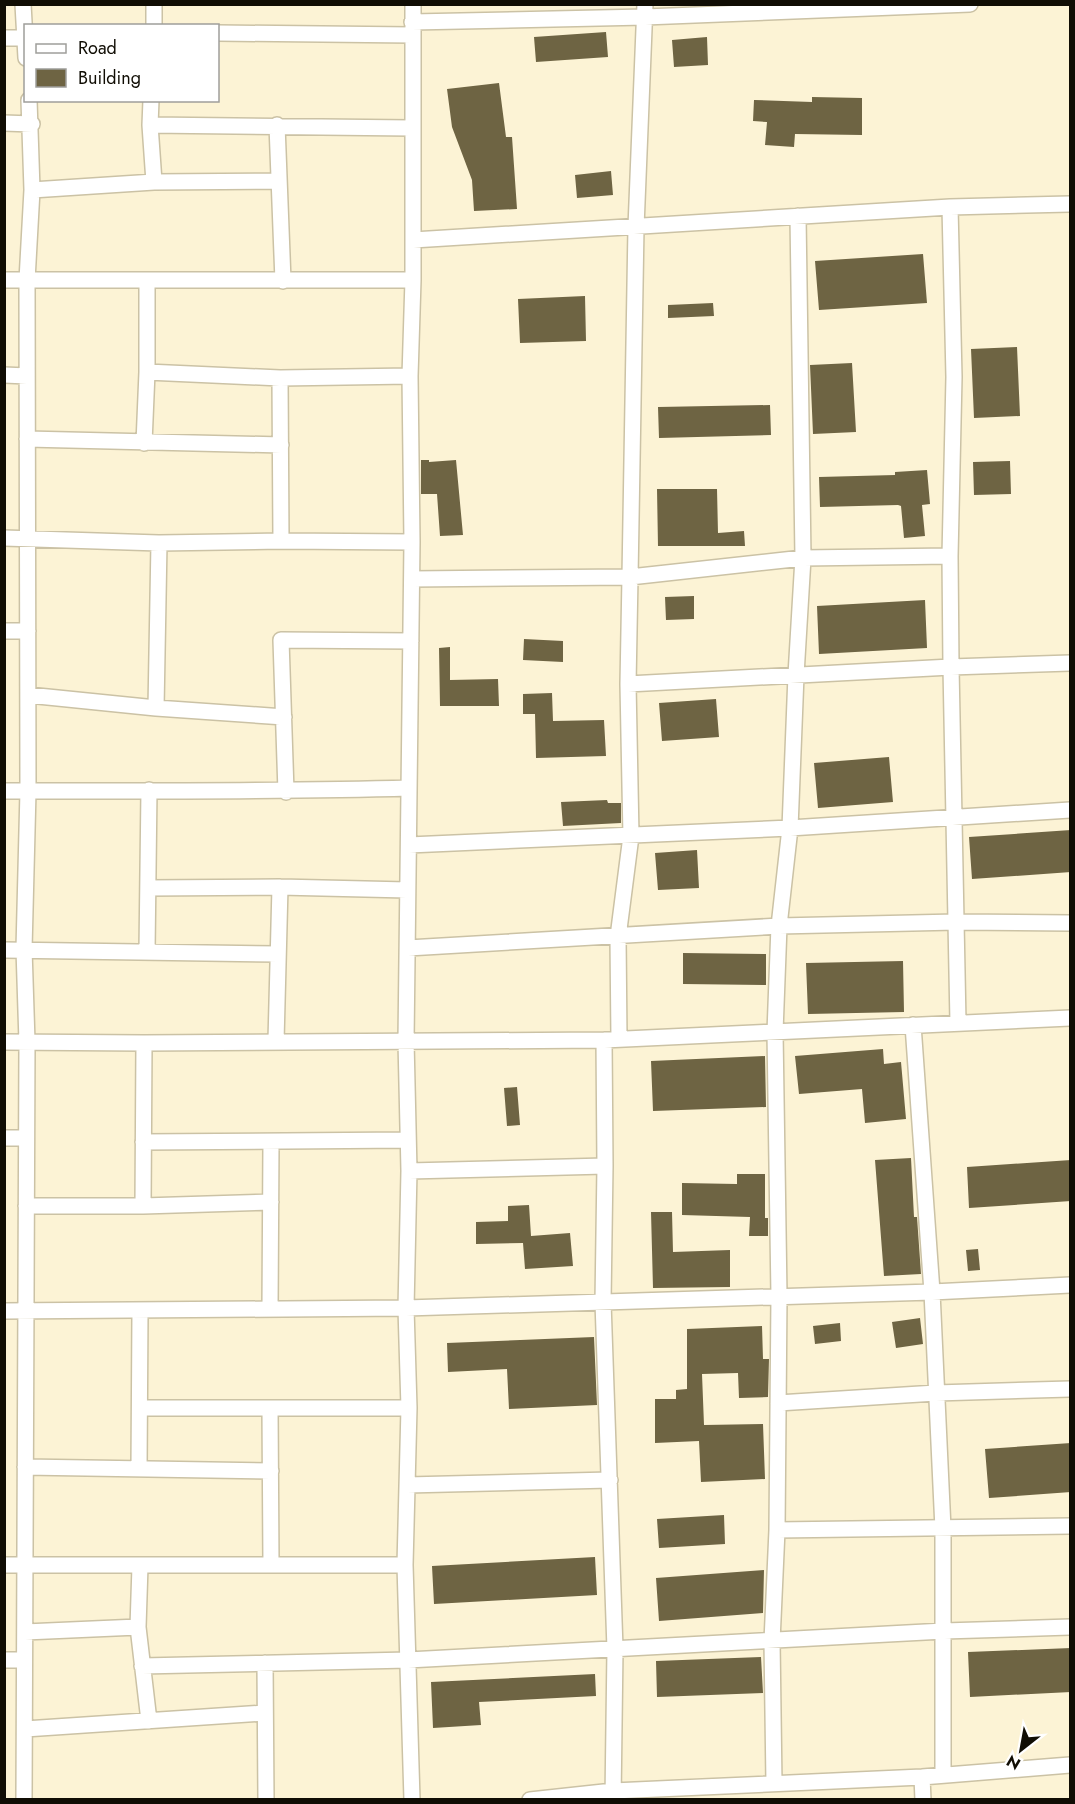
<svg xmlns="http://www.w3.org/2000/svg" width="1075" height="1804" viewBox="0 0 1075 1804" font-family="Jost,sans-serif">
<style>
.building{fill:#6e6443}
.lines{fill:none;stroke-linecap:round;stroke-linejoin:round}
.street-casing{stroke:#cbc2a5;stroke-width:18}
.street{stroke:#fff;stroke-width:15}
</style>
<rect width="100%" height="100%" fill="#fcf3d5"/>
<path class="building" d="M606 32 608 57 536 62 534 37Z
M707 37 708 65 674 67 672 40Z
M499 83 506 137H512L517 209 474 211 472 180 452 127 447 89Z
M812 97 862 98V135L795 134 794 147 765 145 767 122 753 121 754 100 812 102Z
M611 171 613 195 577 198 575 175Z
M923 254 927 303 819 310 815 261Z
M585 296 586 341 520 343 518 299Z
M713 303 714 316 668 318V305Z
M1017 347 1020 416 974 418 971 349Z
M852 363 856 432 813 434 810 365Z
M770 405 771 435 659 438 658 407Z
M421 460H429V462L456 460 463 535 440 536 437 494H421Z
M1010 461 1011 494 974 495 973 462Z
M927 470 930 504 922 505 925 536 904 538 901 506 898 505 820 507 819 477 895 475V472Z
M657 489H717L718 533 744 531 745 546H658Z
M694 596V619L666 620 665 597Z
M925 600 927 648 819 654 817 606Z
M524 639 563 641V662L523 660Z
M450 647V680L498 679 499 706H440L439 648Z
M552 693 553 721 604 720 606 756 536 758 535 714H523V694Z
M716 699 719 737 662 741 659 703Z
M889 757 893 802 818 808 814 763Z
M607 800 608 803H621V823L563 826 561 802Z
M1071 830V872L972 879 969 837Z
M697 850 699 888 658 890 655 853Z
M683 953 766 954V985L683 984Z
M903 961 904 1012 808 1014 806 963Z
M883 1049 884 1064 901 1062 906 1119 865 1123 862 1089 799 1094 795 1056Z
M765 1056 766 1107 653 1111 651 1061Z
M517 1087 520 1125 507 1126 504 1088Z
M911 1158 914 1217H917L921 1274 884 1276 875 1160Z
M1071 1160V1201L969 1208 967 1167Z
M737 1174H765V1218H768V1236H749L750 1217 682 1215V1183L737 1184Z
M529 1205 531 1236 570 1233 573 1266 525 1269 523 1243 476 1244V1222L508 1221V1206Z
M651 1212H672L673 1252 730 1250V1287L653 1288Z
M978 1249 980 1270 968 1271 966 1250Z
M920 1318 923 1344 896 1348 892 1322Z
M840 1323 841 1341 815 1344 813 1326Z
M762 1326 763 1359H769L768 1397 739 1398 738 1373 702 1374 704 1425 763 1424 765 1479 701 1482 699 1441 655 1443V1399H676V1390L687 1389V1329Z
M594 1337 597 1405 509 1409 507 1369 448 1372 447 1343Z
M1071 1443V1492L989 1498 985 1449Z
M724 1515 725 1544 659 1548 657 1519Z
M595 1557 597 1595 434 1604 432 1566Z
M764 1570 763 1613 659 1621 656 1578Z
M1071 1648V1692L970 1697 968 1652Z
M761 1657 763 1693 657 1697 656 1661Z
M595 1674 596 1696 479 1702 481 1725 433 1728 431 1682Z"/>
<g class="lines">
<g class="street-casing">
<path id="street" d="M23 4 26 58
M154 4V26
M412 22 645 17 970 4
M218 33 412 35
M4 38H26
M151 100 150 125 154 182
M4 123 32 124
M150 125 411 128
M277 125 283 281
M32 190 154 182 278 181
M950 207 954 377 950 556 951 667 958 1023
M413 240 950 207 1070 204
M4 280H413
M147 372 280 378 410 376
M4 375 27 376
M280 378 281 541
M27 439 281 445
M144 443 147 372V281
M4 538 159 543 281 541 412 542
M412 579 630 577 803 558 950 556
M4 631H28
M628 684 951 667 1070 663
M28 695 156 708 284 717
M156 708 159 543
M4 791C139 791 274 792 409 788
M286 792 281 640 411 641
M409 845 790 828 1070 810
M148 888 280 887 407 890
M408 948 779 926 956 922 1070 923
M4 950 278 954
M147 951 149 790
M913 1025 932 1292 943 1529V1775
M619 1039 618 937 631 836 628 684 630 577 636 227 645 4
M604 1040 605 1166 603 1302 615 1649 613 1800
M276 1041 280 887
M4 1042 144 1043 604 1040 1070 1018
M4 1138H26
M143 1142 408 1140
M409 1171 605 1166
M26 1206H143L271 1202
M143 1206 144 1043
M270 1309 271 1143
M4 1311 406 1308 932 1292 1070 1285
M778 1403 936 1393 1070 1389
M141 1408H409
M270 1408 271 1564
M25 1467 271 1471
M139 1469 140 1312
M407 1485 610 1480
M777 1530 1070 1526
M4 1565H405
M140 1566 138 1627 149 1721
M25 1632 138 1627
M4 1660H24
M265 1663 266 1800
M142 1666 408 1660 944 1631 1070 1627
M25 1729 265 1713
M922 1777 923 1800
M774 1784 772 1641 777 1530 779 1296 775 1032 779 926 790 828 796 675 803 558 798 216
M24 1800 27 1042 24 949 28 791 27 280 32 190 29 100
M412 1800 405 1565 409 1408 406 1308 409 1171 406 1041 412 542 410 376 413 280V4
M530 1800 613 1791 922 1777 1070 1765"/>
</g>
<use href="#street" class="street"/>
</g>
<rect width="1075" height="1804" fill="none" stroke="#100d04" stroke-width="12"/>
<rect x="24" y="24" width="195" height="78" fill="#ffffff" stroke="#9f9e9b" stroke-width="1.5"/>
<rect x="36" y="44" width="30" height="9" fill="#ffffff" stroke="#9f9e9b" stroke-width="1.5"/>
<text x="78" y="54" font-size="18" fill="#100d04">Road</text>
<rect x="36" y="69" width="30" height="18" fill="#6e6443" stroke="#9f9e9b" stroke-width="1.5"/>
<text x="78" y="84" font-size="18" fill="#100d04">Building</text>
<g transform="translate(1021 1750) rotate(211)" stroke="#ffffff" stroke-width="4.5" paint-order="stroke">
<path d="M0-4.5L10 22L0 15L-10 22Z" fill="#100d04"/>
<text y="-9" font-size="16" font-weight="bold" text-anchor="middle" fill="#100d04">N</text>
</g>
</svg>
